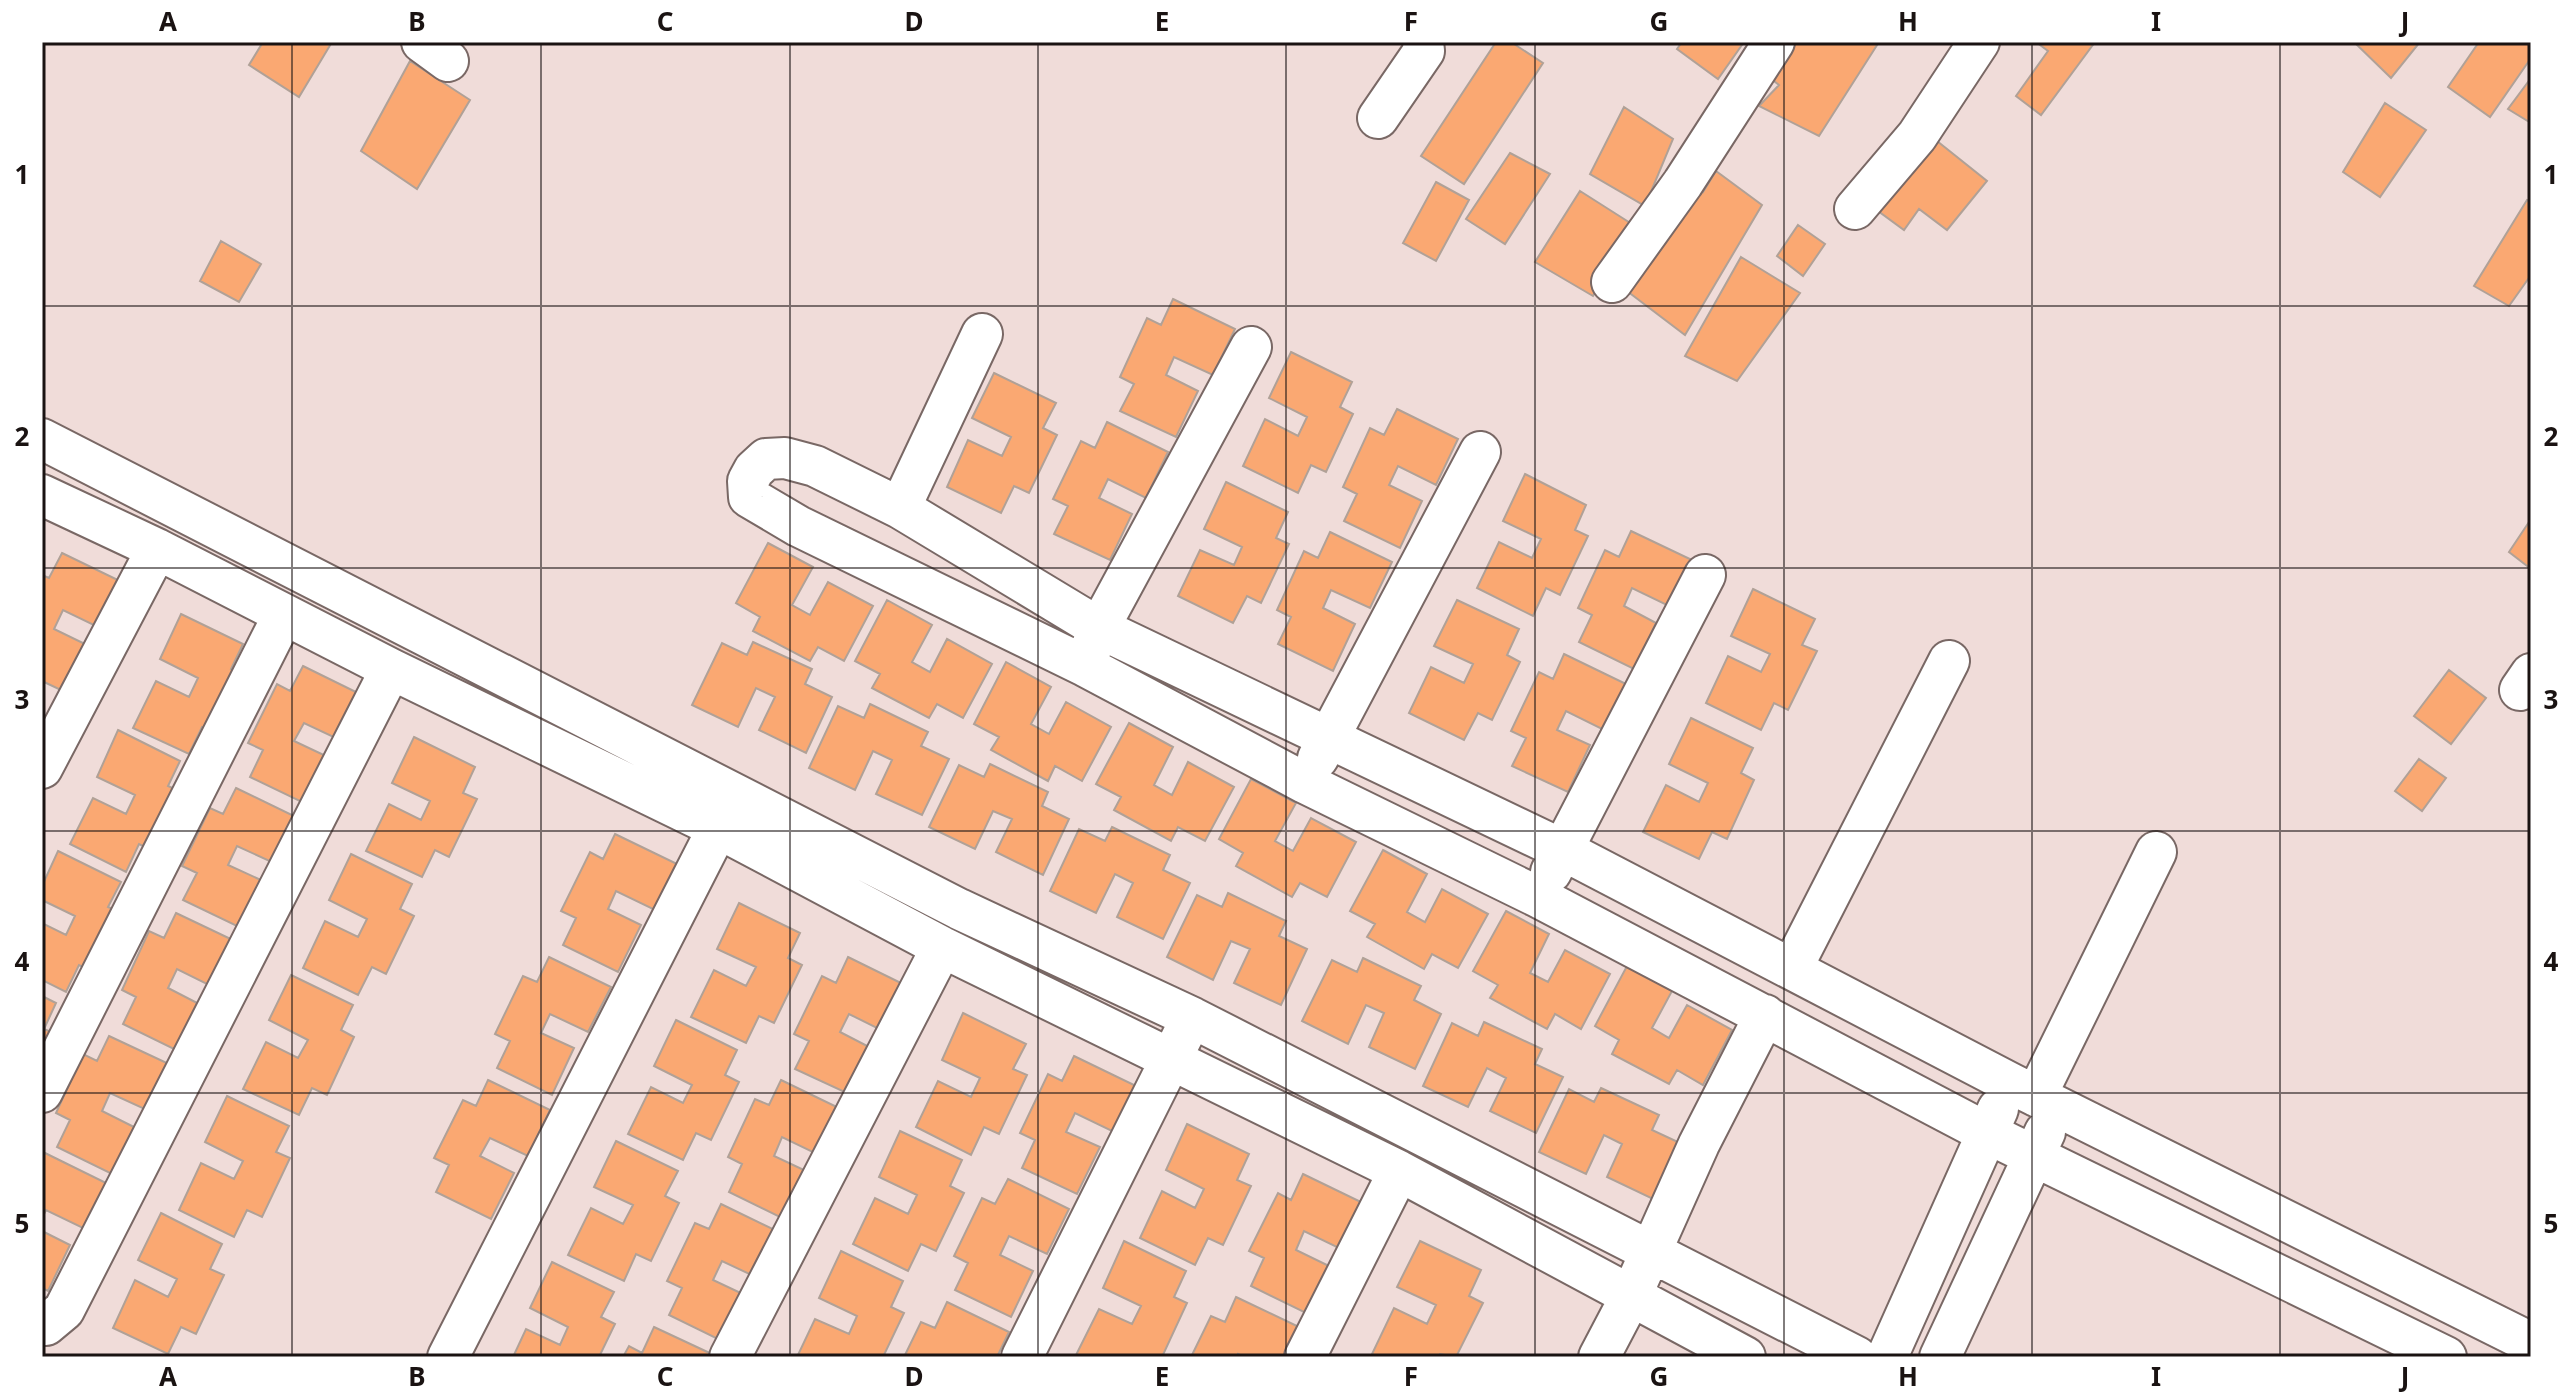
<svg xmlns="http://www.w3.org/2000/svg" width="2573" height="1399" viewBox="0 0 2573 1399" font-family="'Noto Sans',sans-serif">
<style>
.building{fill:#faa872;stroke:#b0a197;stroke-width:2}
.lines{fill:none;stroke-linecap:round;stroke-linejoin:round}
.minor-casing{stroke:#796865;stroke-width:44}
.minor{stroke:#fff;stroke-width:40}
.grid{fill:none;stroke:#1a1312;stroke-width:2;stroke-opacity:0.55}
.neatline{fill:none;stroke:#1a1312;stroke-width:3}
.grid-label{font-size:26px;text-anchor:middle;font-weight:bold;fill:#1a1312}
</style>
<rect width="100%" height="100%" fill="#f0dcd9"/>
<path class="building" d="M263 42H332L299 97 249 65Z
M1496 42H1511L1543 63 1464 184 1421 156Z
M1682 42H1744L1718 79 1677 49Z
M1788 42H1879L1819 136 1759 106 1779 85 1765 74Z
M2036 42H2095L2041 115 2016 96 2048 51Z
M2354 42H2420L2391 78Z
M2479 42H2531V58L2490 117 2448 87Z
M410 61 470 100 417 189 361 151Z
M2531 78V123L2508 109Z
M2385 103 2426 130 2380 197 2343 172Z
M1624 107 1673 139 1645 206 1590 174Z
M1932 137 1987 181 1947 230 1919 209 1904 230 1874 208Z
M1510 153 1550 174 1505 244 1466 219Z
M1716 171 1762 205 1685 335 1627 291 1694 186 1703 192Z
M1436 182 1469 200 1436 261 1403 243Z
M1580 191 1635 226 1593 296 1535 262Z
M2527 200 2531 202V275L2509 306 2474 286Z
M1798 225 1825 244 1803 276 1777 256Z
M221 241 261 264 239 302 200 281Z
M1741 257 1800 293 1737 381 1685 356Z
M1173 299 1235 329 1213 375 1174 357 1166 375 1198 391 1176 437 1120 411 1134 384 1120 377 1147 318 1161 325Z
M1291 352 1352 382 1340 407 1353 414 1326 472 1311 465 1298 493 1243 466 1265 419 1298 436 1307 417 1269 398Z
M994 373 1056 403 1043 428 1057 435 1029 493 1014 486 1001 513 947 487 968 440 1002 456 1011 437 972 418Z
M1397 409 1458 439 1436 485 1398 466 1389 485 1422 501 1400 548 1344 521 1357 494 1343 487 1370 428 1384 435Z
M1107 422 1168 452 1146 498 1108 479 1099 498 1132 514 1110 560 1054 534 1068 506 1053 499 1081 441 1095 448Z
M1525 474 1586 505 1575 530 1588 536 1560 595 1546 588 1533 616 1477 588 1499 542 1532 558 1541 539 1503 521Z
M1226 482 1288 512 1276 538 1289 544 1261 603 1247 596 1233 623 1178 596 1200 550 1234 565 1242 547 1204 529Z
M2531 519V569L2509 552Z
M1631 531 1692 560 1671 607 1632 588 1624 606 1656 623 1634 669 1579 642 1592 615 1578 608 1605 550 1619 557Z
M1330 532 1392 562 1370 608 1331 590 1323 608 1355 624 1333 671 1278 644 1291 617 1277 610 1304 551 1318 558Z
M768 543 813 567 792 605 810 615 828 582 873 606 844 661 818 647 810 661 753 631 760 617 736 603Z
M62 553 124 583 102 629 63 610 54 629 87 645 65 692 42 681V575L49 578Z
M1753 589 1815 619 1802 645 1817 651 1788 710 1774 703 1761 730 1706 703 1728 656 1761 672 1770 654 1731 636Z
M887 600 932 625 912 662 930 672 947 639 992 664 963 718 937 704 929 718 872 688 880 674 855 661Z
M1457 600 1519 629 1507 655 1520 662 1492 720 1478 713 1464 740 1409 713 1431 667 1464 683 1473 664 1434 646Z
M181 614 243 644 231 669 244 676 217 734 202 727 189 754 133 728 156 681 189 697 198 678 160 659Z
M753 642 812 669 805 684 832 697 806 753 759 730 775 697 756 688 738 727 692 705 722 643 747 655Z
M1564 654 1626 684 1604 730 1566 711 1557 730 1590 745 1568 792 1512 766 1526 738 1511 731 1539 672 1553 679Z
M1006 662 1051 687 1031 724 1049 734 1066 702 1111 727 1082 781 1055 766 1048 781 991 750 999 737 974 724Z
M303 666 364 696 342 741 304 723 294 741 328 757 306 804 250 777 263 750 248 743 277 684 290 691Z
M2449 670 2486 698 2451 744 2414 716Z
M870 704 928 732 921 746 949 759 922 815 876 794 892 760 873 751 855 790 809 768 838 706 864 718Z
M1691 718 1753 748 1741 773 1754 780 1727 839 1712 832 1699 859 1643 832 1666 785 1699 802 1708 783 1669 764Z
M1129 723 1173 747 1154 785 1172 795 1188 762 1234 787 1205 841 1178 827 1171 841 1114 810 1121 797 1096 784Z
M118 730 180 761 168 786 181 792 154 851 139 844 126 872 70 844 93 798 126 814 135 795 97 777Z
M414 737 475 767 463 793 477 799 449 857 435 850 422 877 366 851 389 804 421 820 430 801 392 783Z
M2419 759 2446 778 2422 811 2395 791Z
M990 764 1048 792 1042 806 1069 819 1043 875 996 852 1012 819 993 811 975 849 929 827 959 765 984 777Z
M1251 779 1296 803 1275 841 1293 851 1311 818 1356 842 1327 897 1300 883 1292 897 1236 866 1243 853 1219 839Z
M236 788 298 818 276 864 237 846 228 865 261 880 239 927 183 900 197 873 182 866 210 808 223 814Z
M1112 827 1170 855 1163 870 1190 883 1163 939 1117 917 1133 883 1115 874 1096 913 1050 891 1079 829 1105 841Z
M615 834 677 864 655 910 616 891 608 909 641 925 618 972 563 945 576 918 561 911 590 852 603 859Z
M1383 850 1427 874 1407 912 1425 922 1442 889 1488 914 1458 968 1432 954 1424 969 1367 937 1375 924 1350 911Z
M58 851 121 882 108 907 122 913 94 972 79 965 66 992 42 980V923L66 935 75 916 42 900V886Z
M351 854 412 884 400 909 414 916 386 974 372 967 358 995 303 968 325 921 358 937 367 919 329 900Z
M1228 893 1286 921 1279 936 1307 949 1281 1005 1234 983 1250 949 1231 941 1213 980 1167 957 1197 895 1222 907Z
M739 903 800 933 788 958 802 965 774 1023 759 1016 746 1043 691 1017 714 970 746 986 756 967 717 949Z
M1506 911 1549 934 1530 973 1548 982 1565 950 1610 974 1581 1029 1555 1014 1547 1029 1490 998 1498 985 1473 971Z
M176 913 237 942 215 988 177 969 168 988 201 1005 178 1051 123 1024 136 997 122 990 149 931 164 938Z
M549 957 611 987 588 1032 550 1014 541 1033 574 1048 552 1095 497 1068 510 1041 495 1034 523 976 537 982Z
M848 957 909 987 887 1033 849 1014 840 1032 873 1049 851 1095 795 1069 809 1041 794 1034 822 976 836 983Z
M1363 958 1421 986 1414 1000 1441 1014 1415 1069 1369 1047 1384 1013 1366 1005 1348 1044 1302 1021 1332 960 1357 972Z
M1627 966 1672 991 1652 1028 1669 1038 1687 1005 1732 1030 1703 1085 1677 1070 1669 1084 1612 1054 1619 1040 1595 1026Z
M291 975 353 1005 341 1030 354 1037 327 1095 312 1088 299 1115 243 1089 266 1042 298 1058 308 1040 269 1020Z
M42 996 56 1003 44 1029 58 1035 42 1067Z
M963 1013 1026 1044 1013 1069 1027 1075 999 1134 984 1127 971 1155 916 1127 938 1081 971 1097 980 1078 942 1060Z
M676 1020 737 1050 725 1075 739 1082 711 1140 696 1133 683 1160 628 1134 651 1087 683 1103 692 1085 654 1066Z
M1484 1022 1542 1049 1535 1064 1563 1077 1536 1133 1490 1111 1506 1078 1487 1068 1468 1107 1423 1086 1452 1023 1478 1036Z
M109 1036 171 1065 149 1111 110 1093 102 1111 134 1127 112 1174 57 1147 70 1120 56 1113 83 1054 97 1061Z
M1074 1056 1136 1086 1114 1132 1075 1113 1066 1132 1100 1147 1077 1194 1022 1168 1035 1140 1020 1133 1048 1074 1062 1081Z
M488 1080 550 1110 528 1156 490 1138 480 1156 514 1173 491 1219 436 1192 449 1165 434 1158 463 1100 476 1106Z
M781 1080 843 1110 821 1156 782 1137 774 1156 806 1171 784 1219 729 1192 742 1164 728 1157 755 1099 769 1105Z
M1601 1088 1659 1115 1652 1130 1680 1143 1653 1199 1607 1177 1622 1144 1604 1135 1586 1174 1539 1152 1569 1089 1594 1102Z
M227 1096 289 1126 276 1152 290 1158 262 1217 247 1210 234 1237 179 1210 201 1163 234 1179 243 1161 205 1142Z
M1187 1124 1249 1154 1237 1180 1251 1186 1223 1245 1208 1238 1195 1265 1140 1238 1162 1191 1195 1208 1204 1189 1166 1170Z
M900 1131 962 1160 950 1186 964 1193 936 1251 921 1244 908 1271 853 1244 875 1198 908 1214 917 1195 879 1177Z
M616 1141 678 1171 665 1196 679 1203 651 1261 636 1254 624 1281 568 1255 591 1208 623 1224 633 1205 594 1187Z
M45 1153 106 1183 85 1229 46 1210 42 1218V1158Z
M1303 1174 1365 1204 1343 1250 1304 1231 1296 1250 1329 1266 1306 1313 1251 1286 1264 1258 1249 1251 1278 1193 1291 1200Z
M1008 1179 1069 1209 1047 1254 1009 1236 1000 1255 1033 1271 1011 1317 955 1290 968 1263 954 1256 982 1198 995 1204Z
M721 1204 783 1234 760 1279 722 1261 713 1280 747 1296 724 1342 669 1315 682 1288 667 1281 695 1223 709 1229Z
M161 1213 222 1244 210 1269 224 1275 196 1334 181 1327 168 1354 113 1328 135 1280 168 1297 177 1279 138 1260Z
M42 1231 70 1245 48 1291 42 1288Z
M1124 1241 1186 1271 1174 1297 1187 1303 1162 1357 1145 1355 1144 1357H1080L1076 1355 1099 1309 1132 1324 1141 1306 1103 1288Z
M1420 1241 1481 1270 1469 1296 1483 1303 1456 1357 1440 1354 1438 1357H1378L1372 1354 1394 1308 1427 1324 1436 1305 1397 1287Z
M841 1251 903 1281 891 1307 904 1313 883 1357H797L815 1319 849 1334 857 1316 819 1298Z
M552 1262 614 1292 601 1317 615 1324 599 1357H513L526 1329 560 1345 568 1327 530 1308Z
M1236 1297 1299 1327 1284 1357H1244L1238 1354 1237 1357H1191L1211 1316 1225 1322Z
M947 1302 1009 1332 997 1357H904L921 1322 935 1328Z
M654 1327 716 1356V1357H623L629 1346 642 1353Z"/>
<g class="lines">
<g class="minor-casing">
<path id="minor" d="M422 42 448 61
M1378 118 1424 51 1423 42
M1855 209 1917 136 1979 42
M1612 282 1683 183 1774 42
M42 439 959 909 1193 1018 1857 1357
M42 495 157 549 391 669 718 828 942 947 1399 1171 1745 1357
M900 508 982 334
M1090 651 1099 628 1251 347
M2520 690 2531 674
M1318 758 1480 452
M42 768 157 549
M1551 872 1705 575
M1792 968 1949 661
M42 1092 283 616
M2036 1096 2156 852
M42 1325H46L64 1310 391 669
M448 1357 718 828
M730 1357 942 947
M1022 1357 1183 1035
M1305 1357 1399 1171
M1599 1357 1631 1296 1699 1144 1765 1015
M1887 1357 1998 1109
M1940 1357 2045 1132
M2446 1357 1987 1133 1538 897 1305 783 1085 666 798 526 749 497 748 481 754 470 766 459 785 458 815 466 900 508 1099 628 1563 850 2010 1083 2531 1343"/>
</g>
<use href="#minor" class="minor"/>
</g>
<path class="grid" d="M292 42V1357M541 42V1357M790 42V1357M1038 42V1357M1286 42V1357M1535 42V1357M1784 42V1357M2032 42V1357M2280 42V1357M42 306H2531M42 568H2531M42 831H2531M42 1093H2531"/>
<rect width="2573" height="1399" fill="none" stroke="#ffffff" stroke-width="88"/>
<rect x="44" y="44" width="2485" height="1311" class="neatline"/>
<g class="grid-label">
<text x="168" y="31">A</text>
<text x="417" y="31">B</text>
<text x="665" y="31">C</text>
<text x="914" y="31">D</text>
<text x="1162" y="31">E</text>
<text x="1411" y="31">F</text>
<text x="1659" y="31">G</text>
<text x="1908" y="31">H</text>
<text x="2156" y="31">I</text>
<text x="2405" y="31">J</text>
<text x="22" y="184">1</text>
<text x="2551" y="184">1</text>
<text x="22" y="446">2</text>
<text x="2551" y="446">2</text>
<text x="22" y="709">3</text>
<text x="2551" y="709">3</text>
<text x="22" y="971">4</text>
<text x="2551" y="971">4</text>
<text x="22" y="1233">5</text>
<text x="2551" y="1233">5</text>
<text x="168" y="1386">A</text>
<text x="417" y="1386">B</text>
<text x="665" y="1386">C</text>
<text x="914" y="1386">D</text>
<text x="1162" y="1386">E</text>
<text x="1411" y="1386">F</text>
<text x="1659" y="1386">G</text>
<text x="1908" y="1386">H</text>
<text x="2156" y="1386">I</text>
<text x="2405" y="1386">J</text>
</g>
</svg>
